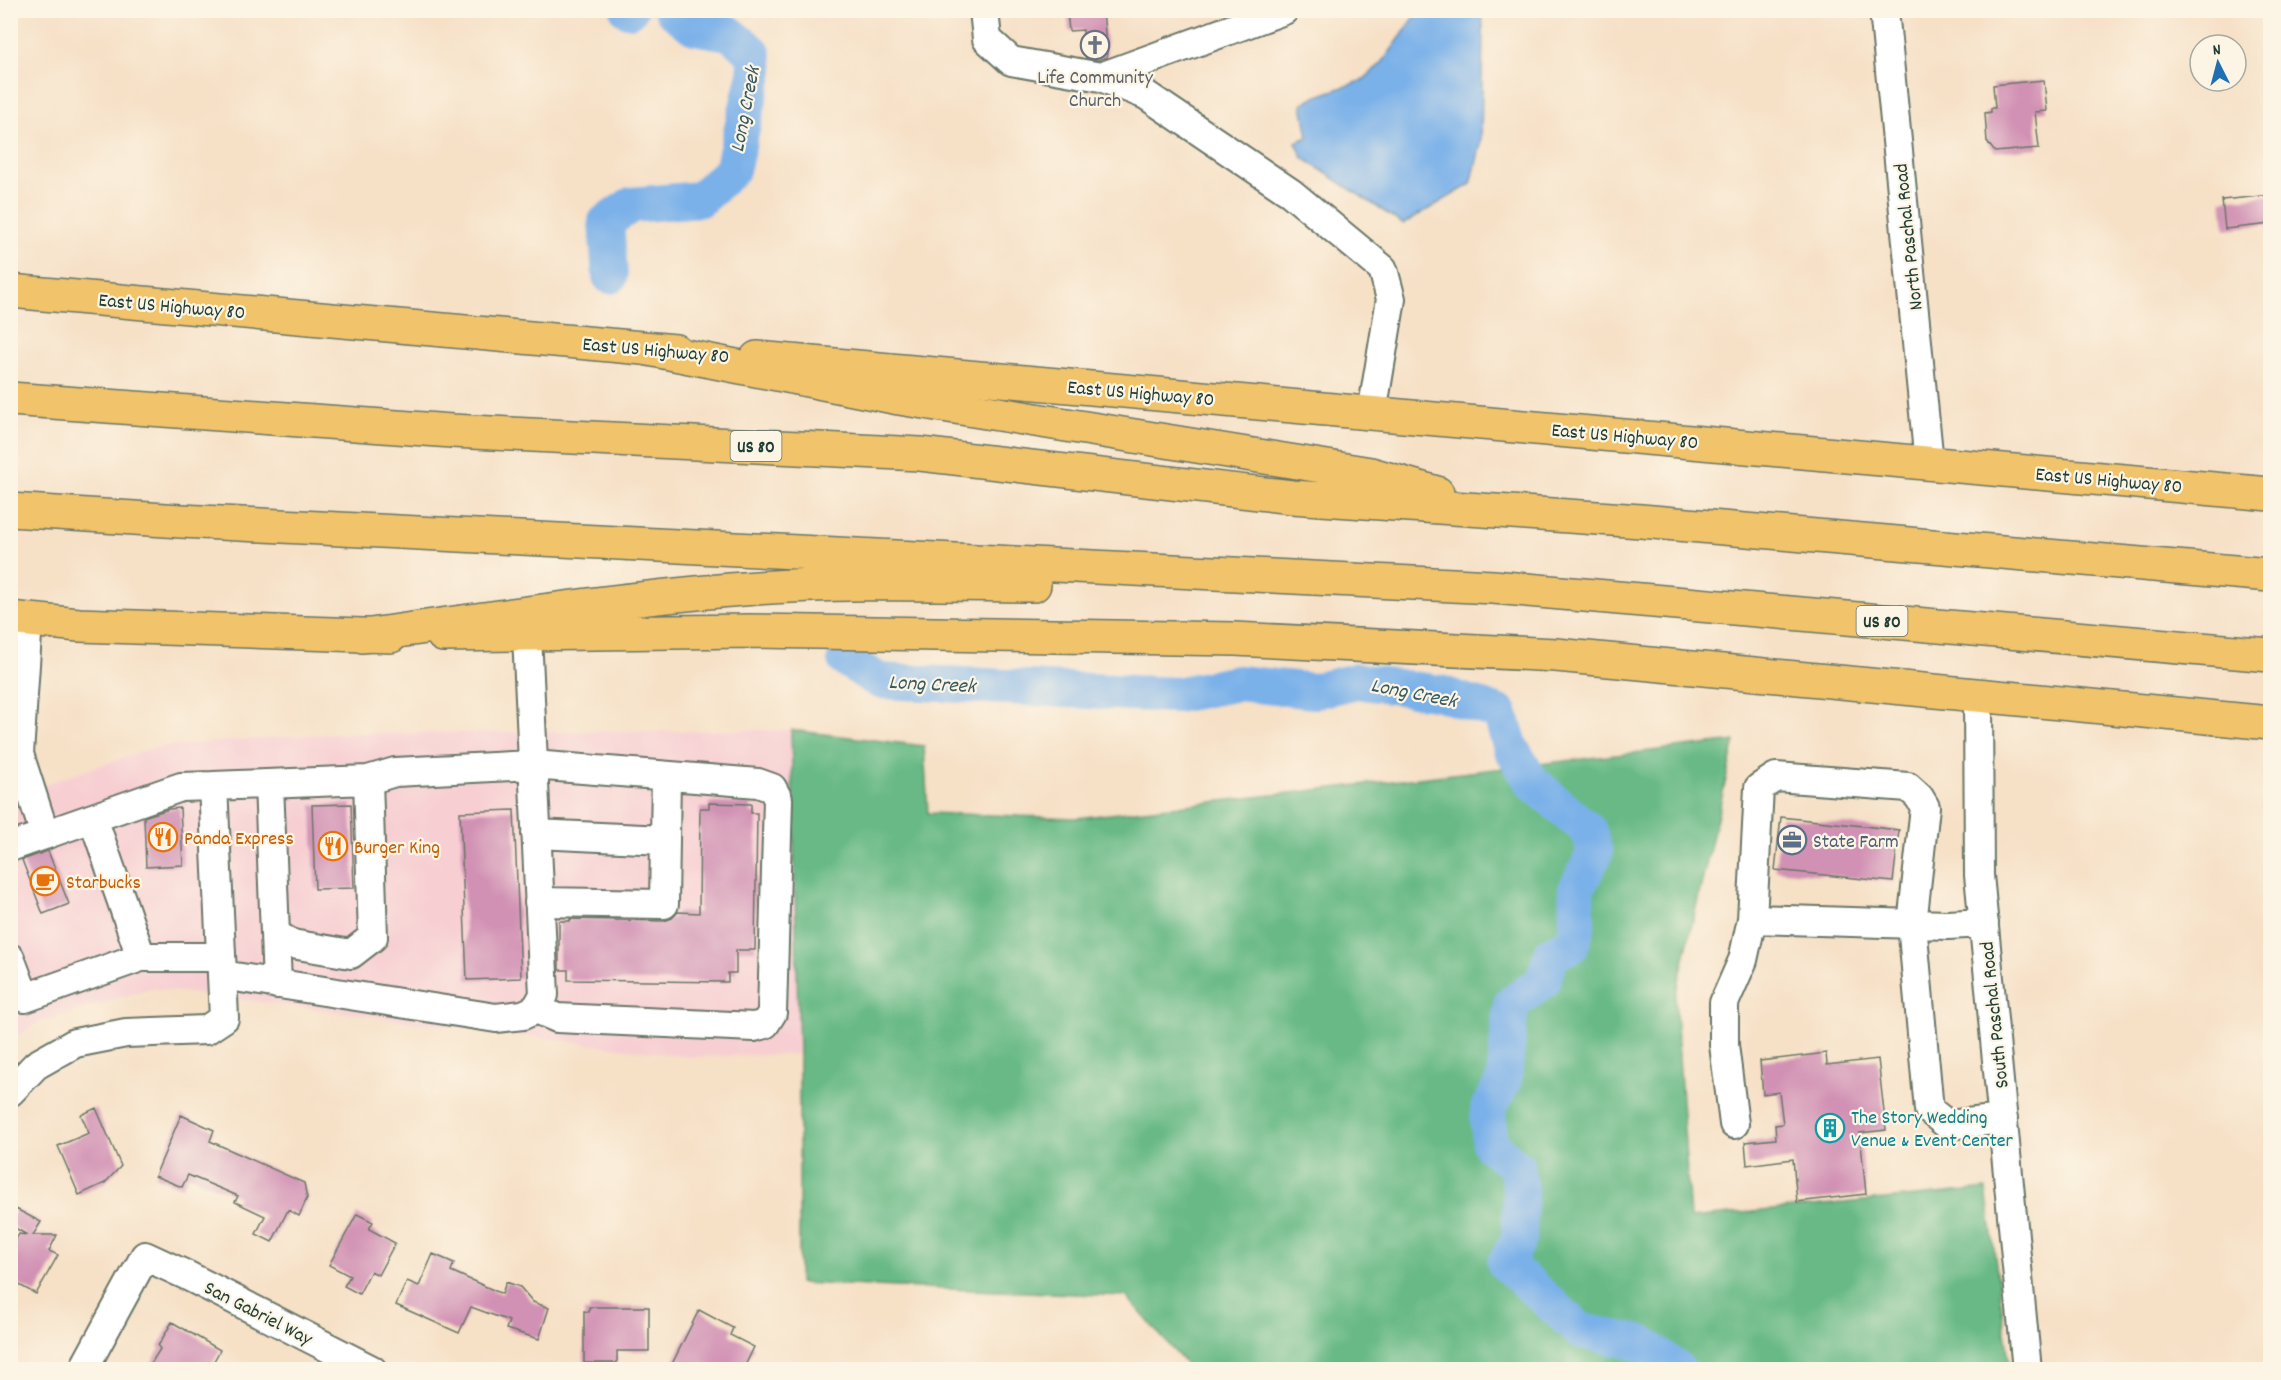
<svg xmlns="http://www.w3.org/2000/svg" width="2281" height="1380" viewBox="0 0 2281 1380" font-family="Dekko,sans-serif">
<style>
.built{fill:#f7cfd3}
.forest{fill:#68b985;stroke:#447b5c;stroke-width:1.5}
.water{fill:#7ab1e9;stroke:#4c778e;stroke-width:1.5}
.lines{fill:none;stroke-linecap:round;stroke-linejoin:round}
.river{stroke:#7ab1e9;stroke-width:36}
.building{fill:#d191b4}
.minor-casing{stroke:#6a7667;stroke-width:32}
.major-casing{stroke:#6a7667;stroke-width:36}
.highway-casing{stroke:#6a7667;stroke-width:36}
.minor{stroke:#fff;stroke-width:28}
.major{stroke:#f1c36a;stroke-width:33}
.highway{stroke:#f1c36a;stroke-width:33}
.labels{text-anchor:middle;stroke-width:4.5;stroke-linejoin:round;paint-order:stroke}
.shield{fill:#fcf5e5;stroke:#617469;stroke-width:1.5}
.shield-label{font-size:18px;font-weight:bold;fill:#1f3d34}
.worship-label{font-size:20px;fill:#5b616d;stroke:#fcf5e5}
.street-label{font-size:20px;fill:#1f3d34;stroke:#fcf5e5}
.food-label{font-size:20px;fill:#c56008;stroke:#fcf5e5;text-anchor:start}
.service-label{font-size:20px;fill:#4e5e75;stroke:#fcf5e5;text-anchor:start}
.culture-label{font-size:20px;fill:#0d838f;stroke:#fcf5e5;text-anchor:start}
.water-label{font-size:21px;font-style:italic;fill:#365a61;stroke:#fcf5e5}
</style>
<rect width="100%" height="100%" fill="#fcf5e5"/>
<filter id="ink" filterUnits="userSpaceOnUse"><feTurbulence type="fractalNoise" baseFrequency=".0167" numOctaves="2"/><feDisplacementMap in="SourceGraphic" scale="12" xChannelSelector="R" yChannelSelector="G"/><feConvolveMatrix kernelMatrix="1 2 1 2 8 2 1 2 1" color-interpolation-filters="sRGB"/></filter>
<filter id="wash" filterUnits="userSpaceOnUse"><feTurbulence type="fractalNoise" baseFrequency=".008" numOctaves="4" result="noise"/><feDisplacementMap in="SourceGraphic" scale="24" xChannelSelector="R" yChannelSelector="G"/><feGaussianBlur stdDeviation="1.35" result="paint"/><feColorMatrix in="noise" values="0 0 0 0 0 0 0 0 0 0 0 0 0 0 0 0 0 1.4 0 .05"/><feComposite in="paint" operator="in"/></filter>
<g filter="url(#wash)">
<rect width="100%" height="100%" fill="#f6e0c6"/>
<path class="built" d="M791 730 799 1054 689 1057 151 988 39 1022 11 1041 10 796 155 747 323 734Z"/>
<path class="forest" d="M791 730 924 746 928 813 1076 818 1735 741 1675 997 1690 1218 1986 1189 2010 1369H1190L1126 1296 799 1283V1054Z"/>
<path class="water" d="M1419 11H1482L1483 29 1481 144 1471 184 1403 224 1303 158 1296 142 1308 137 1302 104 1312 98 1363 80 1382 63Z"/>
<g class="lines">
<path class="river" d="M628 10H630
M610 276 606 222 631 205 700 199 732 170 756 70 753 52 729 33 694 27 672 10
M845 659 879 681 1176 695 1238 683 1314 691 1356 681 1440 693 1500 713 1511 748 1532 782 1589 831 1595 853 1576 889 1577 926 1571 946 1551 954 1543 981 1511 1004 1504 1080 1488 1109 1490 1145 1517 1167 1520 1192 1519 1239 1505 1263 1581 1331 1644 1344 1678 1370"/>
</g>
<g id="blocks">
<path class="building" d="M1067 10H1103L1107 57 1098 60 1086 58 1083 30 1069 31Z
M2044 80 2047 111 2035 112 2039 148 1995 152 1987 142 1985 113 1991 112V108H1995L1993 85Z
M2271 195V224L2225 229 2222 200Z
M709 803 751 804V813H757L755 950H736V973H728V982L568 980V970H559V921H570V919L664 921 672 918 678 912 699 913 700 808H709Z
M351 804 354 888 315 889 312 805Z
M180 808 183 865 146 867 144 817 169 809Z
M514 810 521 978 467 980 460 812Z
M1781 817 1899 830 1893 882 1775 870Z
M48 851 69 904 43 914 22 860Z
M1826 1053 1827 1065 1878 1059 1886 1130 1860 1133 1866 1194 1797 1202 1793 1159 1747 1165 1745 1142 1776 1139 1775 1125 1783 1124 1779 1092 1763 1094 1760 1061Z
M96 1108 121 1166 105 1183 79 1195 58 1146 89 1133 81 1115Z
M181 1115 214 1130 210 1141 304 1183 307 1198 299 1216 288 1210 272 1242 256 1234 265 1216 235 1202 238 1196 188 1175 182 1187 155 1176Z
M16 1209 41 1222 33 1235H57L49 1251 58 1255 36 1294 10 1280V1250L19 1234 27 1235 10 1225V1219Z
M357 1214 373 1222 369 1229 395 1243 378 1275 371 1271 359 1294 344 1286 350 1276 329 1265Z
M433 1254 454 1263 451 1271 502 1294 506 1282 520 1287 533 1302 549 1308 539 1339 506 1329 509 1321 471 1307 459 1333 396 1305 407 1281 419 1286Z
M589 1307H649V1351H617V1363H584V1311L589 1312Z
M699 1310 733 1328 730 1335 754 1347 743 1370H715L703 1364 700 1370H669Z
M172 1322 220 1350 209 1370H147L160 1349 158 1346Z"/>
</g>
</g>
<g filter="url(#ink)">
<use href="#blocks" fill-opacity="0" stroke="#6a7667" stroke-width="1.5"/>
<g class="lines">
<g class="minor-casing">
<path id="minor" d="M984 10 987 39 1011 61 1101 77 1146 95 1291 193 1383 269 1391 299 1372 413
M1884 10 1929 463
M1101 77 1284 10
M28 620 19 754 45 835
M1978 696 1979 875 2027 1370
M368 780 395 772 533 765 758 783 772 788 778 799 772 1013 765 1024 754 1027 557 1018 536 1009
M269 784 277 984
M213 786 368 780 373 937
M93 818 141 957H221
M536 834 664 840
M10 847 181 787 213 786 222 975
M539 902 664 904 666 776
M1752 919 1948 925 1984 923
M275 934 292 944 351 954 373 937
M10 958 25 998 141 957
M10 1092 36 1065 75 1043 126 1033 206 1030 224 1018 222 975 496 1018 523 1015 536 1009 544 995 527 635
M1734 1124 1724 1045V1003L1743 960 1752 919 1759 788 1776 777 1908 787 1919 797 1925 807 1912 924 1929 1110 1948 1125 2003 1119
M83 1370 145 1256 186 1275 372 1370"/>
</g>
<g class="major-casing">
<path id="major" d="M10 291 676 351
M757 358 2270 494
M10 618 79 625 391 636
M443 635 749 631 1235 639 1556 655 2270 723"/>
</g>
<g class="highway-casing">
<path id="highway" d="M649 349 899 398 1371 474 1437 493
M10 399 452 431 920 454 1292 497 1641 521 2270 575
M10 510 181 521 1493 587 2270 655
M363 636C490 618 616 599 743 589 839 581 937 584 1034 585"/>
</g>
<use href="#minor" class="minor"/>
<use href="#major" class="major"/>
<use href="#highway" class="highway"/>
</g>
</g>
<defs>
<g id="church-ring" transform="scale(1.5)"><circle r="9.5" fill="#fcf5e5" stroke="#6b7280" stroke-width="1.5"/><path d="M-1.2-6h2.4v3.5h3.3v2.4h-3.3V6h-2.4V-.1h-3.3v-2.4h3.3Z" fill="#6b7280"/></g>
<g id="restaurant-ring" transform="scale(1.5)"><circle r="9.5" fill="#fcf5e5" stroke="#e8710a" stroke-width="1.5"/><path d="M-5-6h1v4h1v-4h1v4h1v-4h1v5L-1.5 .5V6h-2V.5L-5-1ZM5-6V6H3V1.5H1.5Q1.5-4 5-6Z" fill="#e8710a"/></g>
<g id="office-ring" transform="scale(1.5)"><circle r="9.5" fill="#fcf5e5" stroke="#5c6f8a" stroke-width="1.5"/><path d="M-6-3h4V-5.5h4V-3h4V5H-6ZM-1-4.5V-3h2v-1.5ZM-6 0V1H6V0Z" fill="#5c6f8a"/></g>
<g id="cafe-ring" transform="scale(1.5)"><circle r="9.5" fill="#fcf5e5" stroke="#e8710a" stroke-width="1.5"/><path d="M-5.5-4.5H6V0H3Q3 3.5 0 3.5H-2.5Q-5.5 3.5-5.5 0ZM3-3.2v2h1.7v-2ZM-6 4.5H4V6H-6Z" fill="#e8710a"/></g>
<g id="building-ring" transform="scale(1.5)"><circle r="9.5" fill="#fcf5e5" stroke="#0f9aa8" stroke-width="1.5"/><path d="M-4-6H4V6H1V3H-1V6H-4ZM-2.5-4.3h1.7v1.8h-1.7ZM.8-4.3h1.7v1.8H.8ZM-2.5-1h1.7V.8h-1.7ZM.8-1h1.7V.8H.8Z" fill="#0f9aa8"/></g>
</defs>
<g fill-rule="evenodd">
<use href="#church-ring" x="1095" y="45"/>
<use href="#restaurant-ring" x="163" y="837"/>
<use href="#office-ring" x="1792" y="840"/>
<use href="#restaurant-ring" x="333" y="846"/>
<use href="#cafe-ring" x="45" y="881"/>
<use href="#building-ring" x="1830" y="1128"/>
</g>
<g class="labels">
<g class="shield">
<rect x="730.5" y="431" width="51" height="30" rx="4.5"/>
<rect x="1856.5" y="606" width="51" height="30" rx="4.5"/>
</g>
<g class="shield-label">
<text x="756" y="452">US 80</text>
<text x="1882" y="627">US 80</text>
</g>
<g class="worship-label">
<text x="1095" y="83">Life Community<tspan x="1095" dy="23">Church</tspan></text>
</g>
<g class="street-label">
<text transform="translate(1907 237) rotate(-96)" y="7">North Paschal Road</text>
<text transform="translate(172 305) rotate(5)" y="7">East US Highway 80</text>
<text transform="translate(656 349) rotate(5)" y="7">East US Highway 80</text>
<text transform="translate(1141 392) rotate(5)" y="7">East US Highway 80</text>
<text transform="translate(1625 435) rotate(5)" y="7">East US Highway 80</text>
<text transform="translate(2109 479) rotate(5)" y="7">East US Highway 80</text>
<text transform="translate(1993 1015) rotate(-96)" y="7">South Paschal Road</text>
<text transform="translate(259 1312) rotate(27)" y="7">San Gabriel Way</text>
</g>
<g class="food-label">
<text x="184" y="844">Panda Express</text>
<text x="354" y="853">Burger King</text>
<text x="66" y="888">Starbucks</text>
</g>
<g class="service-label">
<text x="1813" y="847">State Farm</text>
</g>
<g class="culture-label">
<text x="1851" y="1123">The Story Wedding<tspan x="1851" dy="23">Venue &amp; Event Center</tspan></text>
</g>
<g class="water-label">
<text transform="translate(744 109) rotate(-79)" y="7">Long Creek</text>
<text transform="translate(932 683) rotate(3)" y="7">Long Creek</text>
<text transform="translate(1414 692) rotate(11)" y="7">Long Creek</text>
</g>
</g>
<rect width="2281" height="1380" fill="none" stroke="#fcf5e5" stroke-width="36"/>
<g transform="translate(2218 63) rotate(354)"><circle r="28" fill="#fcf5e5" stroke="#a4ab9e" stroke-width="1.5"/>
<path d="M0-4.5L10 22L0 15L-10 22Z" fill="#1f6fb2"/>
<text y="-9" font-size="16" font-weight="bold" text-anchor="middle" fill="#1f3d34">N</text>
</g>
</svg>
